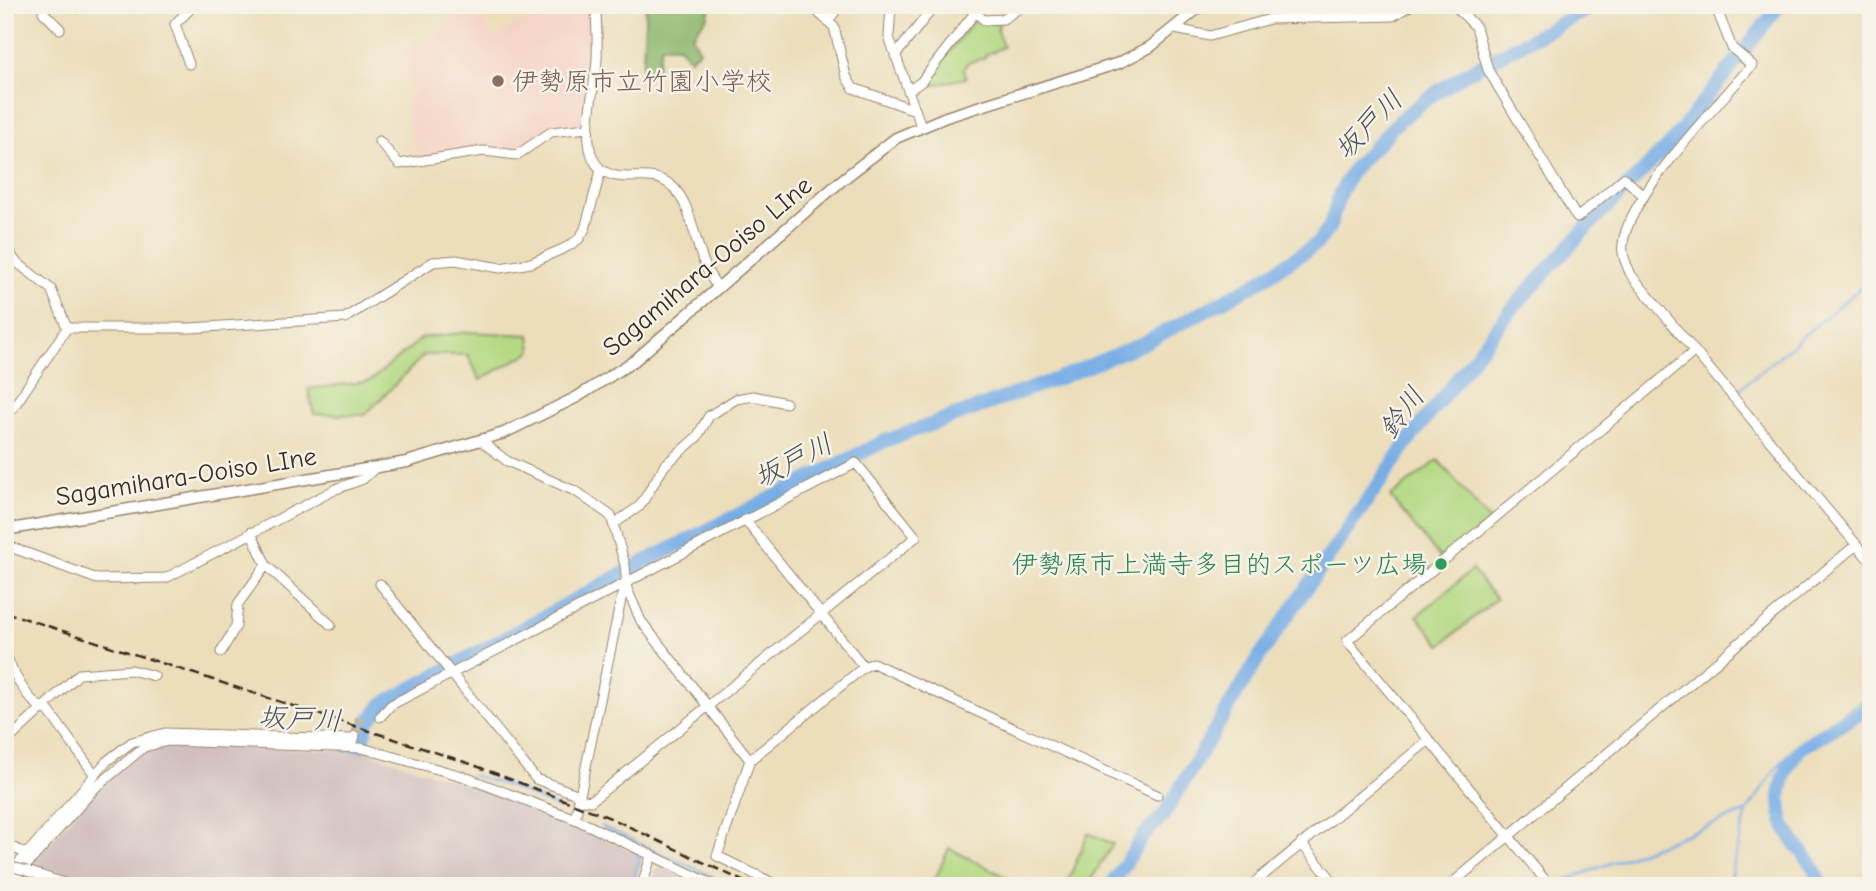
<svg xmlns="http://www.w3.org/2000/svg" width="1876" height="891" viewBox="0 0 1876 891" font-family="'Comic Neue','Klee One',sans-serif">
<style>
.built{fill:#f6d2c4}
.industrial{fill:#d1bfbe}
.green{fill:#b4d982;stroke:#788250;stroke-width:2}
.forest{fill:#8fb970;stroke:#657247;stroke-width:2}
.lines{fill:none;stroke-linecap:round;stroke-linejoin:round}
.stream{stroke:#78aee6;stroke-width:2.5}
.river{stroke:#78aee6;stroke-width:14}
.minor-tunnel{stroke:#c9ba9b;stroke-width:9;stroke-dasharray:9 4.5;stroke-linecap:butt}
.minor-casing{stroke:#94846c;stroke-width:11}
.major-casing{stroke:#94846c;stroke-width:13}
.minor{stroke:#fff;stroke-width:9}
.major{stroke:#fff;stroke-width:10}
.rail{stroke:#3b2a1e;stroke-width:2.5;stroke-dasharray:10 5;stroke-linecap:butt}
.minor-bridge-casing{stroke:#94846c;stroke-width:11;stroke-linecap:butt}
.minor-bridge{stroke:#fff;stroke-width:9}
.education-dot{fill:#8d6e63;stroke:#f7f3e8;stroke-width:2.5}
.leisure-dot{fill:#2e9e5b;stroke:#f7f3e8;stroke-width:2.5}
.labels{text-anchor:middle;stroke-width:5;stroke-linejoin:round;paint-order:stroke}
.education-label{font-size:26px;fill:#785e54;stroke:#f7f3e8;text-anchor:start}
.street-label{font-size:26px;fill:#3b2a1e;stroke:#f7f3e8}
.leisure-label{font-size:26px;fill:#27864d;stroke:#f7f3e8;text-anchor:end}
.water-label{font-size:28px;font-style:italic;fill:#4d525a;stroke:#f7f3e8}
</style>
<rect width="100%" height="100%" fill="#f7f3e8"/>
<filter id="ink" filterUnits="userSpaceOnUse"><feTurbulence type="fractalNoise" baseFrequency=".0143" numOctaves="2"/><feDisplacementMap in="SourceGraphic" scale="14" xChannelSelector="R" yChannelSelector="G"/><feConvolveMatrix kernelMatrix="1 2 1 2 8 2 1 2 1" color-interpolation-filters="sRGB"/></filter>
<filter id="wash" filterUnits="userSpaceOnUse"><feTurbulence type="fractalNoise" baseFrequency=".00686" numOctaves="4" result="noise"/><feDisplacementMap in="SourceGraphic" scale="28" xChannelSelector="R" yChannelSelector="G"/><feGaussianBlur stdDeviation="1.57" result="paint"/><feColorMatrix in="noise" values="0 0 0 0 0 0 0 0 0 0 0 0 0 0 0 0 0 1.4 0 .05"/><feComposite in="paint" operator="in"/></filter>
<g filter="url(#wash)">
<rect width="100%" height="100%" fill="#ecdeba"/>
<path class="built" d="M590 5 593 60 580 126 550 130 516 152 480 142 471 152 418 160 408 120V104L413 91 396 65 406 53 456 19 463 9 471 22 483 20 492 37 530 19 535 13Z"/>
<path class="industrial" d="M168 745 364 751 530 806 639 854 641 860 633 886H103L32 863 97 788 144 750Z
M664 866 707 886H652L657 869Z"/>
<path class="green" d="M976 17 999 24 997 30 1003 47 985 55V58L967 63 964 69 966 78 928 86 927 81Z
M468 332 530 335 532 351 480 380 468 355H424L365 415 314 414 308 389 370 381 422 338Z
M1438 460 1490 521 1442 560 1390 497Z
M1472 570 1496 599 1441 645 1417 616Z
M1088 833 1113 844 1087 886H1066Z
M949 848 1023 886H932Z"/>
<path class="forest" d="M646 5H710L708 16 692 36 700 50 690 59 679 46H661L656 73 642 76Z"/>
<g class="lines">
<path class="stream" d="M1734 394 1871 279
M377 748 407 756
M471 775 508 786 559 808
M601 826 733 886
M1561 882 1745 812
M632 886 640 860 637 852
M1728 886 1747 812 1775 770 1798 743 1871 695"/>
<path class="river" d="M346 744 363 745 367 722 383 704 648 560 885 441 1057 379 1144 343 1255 284 1318 243 1330 226 1340 193 1353 169 1400 120 1428 98 1465 74 1595 5
M1111 886 1143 836 1163 816 1259 657 1407 443 1511 310 1585 229 1669 145 1780 5
M1820 886C1817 866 1804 855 1792 839 1772 810 1779 773 1801 748L1871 707"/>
</g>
</g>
<g filter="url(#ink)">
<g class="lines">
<path class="minor-tunnel" d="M355 736 360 718"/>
<g class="minor-casing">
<path id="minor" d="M47 5 43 12 60 29
M74 5 78 8
M137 5H139
M596 5C596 23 598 41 597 59 596 87 574 155 605 172 626 184 651 168 672 186 697 209 693 260 719 288
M810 5 834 27 846 76 853 88 915 110
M891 5 889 37 921 126
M967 5 984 20 1003 19 1024 5
M1454 5 1476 27 1488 70 1577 218 1624 178 1644 196
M1715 5 1732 48 1752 65C1720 103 1627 197 1623 244 1621 255 1627 265 1631 275L1871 562
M828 21 840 5
M1175 29 1210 36 1270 19 1393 16 1411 5
M895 56 935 5
M189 64 175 24 194 5
M908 91 921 82 981 5
M379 141 399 164 484 151 517 155 551 132 587 128
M5 244 15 261 51 289 67 328
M5 420 67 328H191L345 318 433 262 456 260 500 268 531 263 567 247 579 239 585 229 601 170
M481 441 507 461 577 492 611 516 625 565 627 589 641 621 750 760 864 667 873 663 1157 795
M745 520 864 667
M615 523 640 506 665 465 697 437 709 416 736 399 753 396 786 403
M251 532 266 565 331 625
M5 545 97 579 166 578 336 489 363 479 375 468
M380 584 536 779 579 795
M627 589 622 595 575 819 716 886
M221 652 236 626 238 604 266 565
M5 653C12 670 28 706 48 710L95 775
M380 717 391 705 856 463 916 537 591 801 578 799
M5 743 79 674 131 670 154 676
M750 760 717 856 779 886
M1301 843 1337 886
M5 844 27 854
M27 871 73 886
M5 879 107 761 132 742 165 733 348 739H354L355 736
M8 886 95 788 144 747 168 741 362 748 462 776 575 819
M642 886 651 856
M1250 886 1429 740
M1449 886 1856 545
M1550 886 1347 641 1695 351"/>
</g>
<g class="major-casing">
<path id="major" d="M5 530 407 462 504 433 577 397 634 361 842 180 896 138 946 117 1119 63 1150 47 1202 5"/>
</g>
<use href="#minor" class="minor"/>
<use href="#major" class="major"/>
<path class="rail" d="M5 612 471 764 613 819 753 886"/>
<g class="minor-bridge-casing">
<path id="minor-bridge" d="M9 866 27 871"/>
</g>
<use href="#minor-bridge" class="minor-bridge"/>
</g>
</g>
<circle class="education-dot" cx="498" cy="81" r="7"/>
<circle class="leisure-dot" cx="1441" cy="564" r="7"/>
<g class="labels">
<g class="education-label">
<text x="512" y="90">伊勢原市立竹園小学校</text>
</g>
<g class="street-label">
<text transform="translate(707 266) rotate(-40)" y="9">Sagamihara-Ooiso LIne</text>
<text transform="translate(186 476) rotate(-9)" y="9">Sagamihara-Ooiso LIne</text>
</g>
<g class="leisure-label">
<text x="1427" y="573">伊勢原市上満寺多目的スポーツ広場</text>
</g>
<g class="water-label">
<text transform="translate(1368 124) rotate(-46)" y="10">坂戸川</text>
<text transform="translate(1401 412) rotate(-53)" y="10">鈴川</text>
<text transform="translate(793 460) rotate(-27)" y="10">坂戸川</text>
<text transform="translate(300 718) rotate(3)" y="10">坂戸川</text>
</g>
</g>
<rect width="1876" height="891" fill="none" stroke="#f7f3e8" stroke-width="28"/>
</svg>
